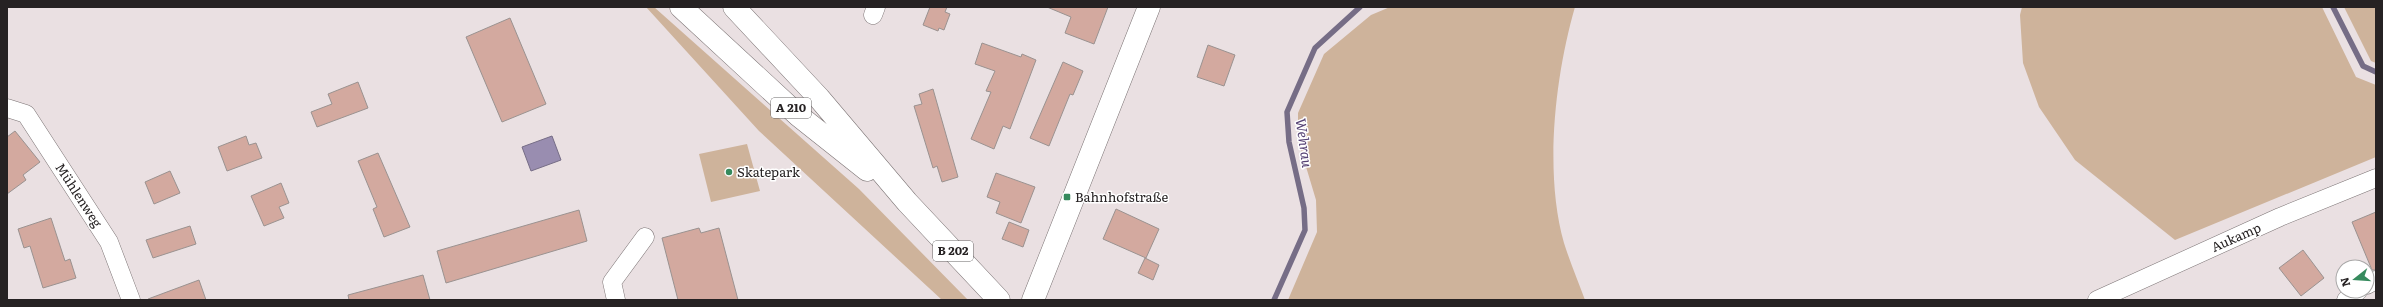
<svg xmlns="http://www.w3.org/2000/svg" width="2383" height="307" viewBox="0 0 2383 307" font-family="Literata,serif">
<style>
.green{fill:#ceb39b}
.water{fill:#998db0;stroke:#766d86}
.lines{fill:none;stroke-linecap:round;stroke-linejoin:round}
.stream{stroke:#766d86;stroke-width:5.5}
.building{fill:#d3a99f;stroke:#9a9290}
.minor-casing{stroke:#7c7475;stroke-width:19}
.major-casing{stroke:#7c7475;stroke-width:23}
.highway-casing{stroke:#7c7475;stroke-width:23}
.minor{stroke:#fff;stroke-width:18}
.major{stroke:#fff;stroke-width:22}
.highway{stroke:#fff;stroke-width:22}
.poi-dot{fill:#368a5d;stroke:#fff;stroke-width:1.5}
.labels{text-anchor:middle;stroke-width:3;stroke-linejoin:round;paint-order:stroke}
.shield{fill:#fff;stroke:#676465;stroke-width:1}
.shield-label{font-size:12px;font-weight:bold;fill:#262223}
.poi-label{font-size:13px;fill:#262223;stroke:#fff;text-anchor:start}
.street-label{font-size:13px;fill:#262223;stroke:#fff}
.water-label{font-size:14px;font-style:italic;fill:#564274;stroke:#fff}
</style>
<rect width="100%" height="100%" fill="#eae0e2"/>
<path class="green" d="M646 7H654L859 189 968 300H942L759 131Z
M1390 7H1575C1555 76 1544 173 1564 243 1570 262 1578 281 1585 300H1288L1317 232 1316 200 1298 140V113L1324 54 1371 15Z
M2022 7H2322L2356 77 2376 85V157L2175 240 2075 160 2039 107 2023 63 2020 15Z
M2344 7H2376V63L2371 61Z
M747 144 760 191 711 202 699 154Z"/>
<path class="water" d="M552 136 561 160 531 171 522 147Z"/>
<g class="lines">
<path class="stream" d="M2333 7 2363 66 2376 72
M1274 300 1305 230 1304 208 1289 142 1287 112 1315 48 1360 7"/>
</g>
<path class="building" d="M930 7H947L945 12 950 14 944 30 939 28 938 31 923 25Z
M1047 7H1108L1094 44 1065 33 1071 17Z
M510 18 546 104 502 122 466 37Z
M982 43 1021 57 1022 54 1036 60 1010 129 1003 126 994 149 971 139 991 92 986 91 995 71 975 64Z
M1208 45 1235 55 1224 86 1197 77Z
M1063 62 1083 71 1073 95 1070 94 1049 146 1030 138Z
M358 82 368 108 317 127 311 112 332 104 328 94Z
M933 89 958 177 942 182 937 166 933 168 914 106 922 104 919 94Z
M15 131 40 162 23 175 26 180 7 194V137Z
M246 136 249 145 256 143 262 158 227 171 218 147Z
M378 153 410 227 384 237 373 209 377 207 358 161Z
M170 171 180 193 154 204 145 182Z
M996 173 1035 187 1021 223 996 213 1000 202 987 197Z
M281 183 289 203 279 207 284 218 264 226 251 196Z
M1116 209 1159 229 1146 258 1103 239Z
M579 210 587 241 446 283 437 251Z
M2376 212V270H2372L2352 222Z
M51 218 65 261 70 259 76 278 43 288 30 246 24 248 18 229Z
M1009 222 1029 230 1023 247 1002 239Z
M190 226 196 244 153 258 146 240Z
M699 228 701 233 719 228 738 300H678L662 238Z
M2303 250 2324 278 2301 296 2279 268Z
M1145 258 1159 265 1153 280 1138 273Z
M423 275 430 300H349L348 295Z
M199 280 206 300H148V299Z"/>
<g class="lines">
<g class="minor-casing">
<path id="minor" d="M873 15 876 7
M7 108 26 114 109 242 131 300
M2367 285 2376 280
M616 300 612 282 645 237
M2097 300 2280 217 2376 178
M2346 300 2358 291"/>
</g>
<g class="major-casing">
<path id="major" d="M1033 300 1149 7"/>
</g>
<g class="highway-casing">
<path id="highway" d="M681 7 799 116 867 170
M734 7 819 98 907 202 999 300"/>
</g>
<use href="#minor" class="minor"/>
<use href="#major" class="major"/>
<use href="#highway" class="highway"/>
</g>
<g class="poi-dot">
<circle cx="729" cy="172" r="4"/>
<rect x="1063" y="193" width="8" height="8" rx="2"/>
</g>
<g class="labels">
<g class="shield">
<rect x="771" y="98" width="40" height="20" rx="3"/>
<rect x="933" y="241" width="40" height="20" rx="3"/>
</g>
<g class="shield-label">
<text x="791" y="112">A 210</text>
<text x="953" y="255">B 202</text>
</g>
<g class="poi-label">
<text x="737" y="177">Skatepark</text>
<text x="1075" y="202">Bahnhofstraße</text>
</g>
<g class="street-label">
<text transform="translate(79 195) rotate(57)" y="5">Mühlenweg</text>
<text transform="translate(2236 237) rotate(-24)" y="5">Aukamp</text>
</g>
<g class="water-label">
<text transform="translate(1304 143) rotate(82)" y="5">Wehrau</text>
</g>
</g>
<rect width="2383" height="307" fill="none" stroke="#262223" stroke-width="16"/>
<g transform="translate(2355 279) rotate(253)"><circle r="19" fill="#ffffff" stroke="#a8a7a7"/>
<path d="M0-3L7 15L0 10L-7 15Z" fill="#368a5d"/>
<text y="-6" font-size="11" font-weight="bold" text-anchor="middle" fill="#262223">N</text>
</g>
</svg>
